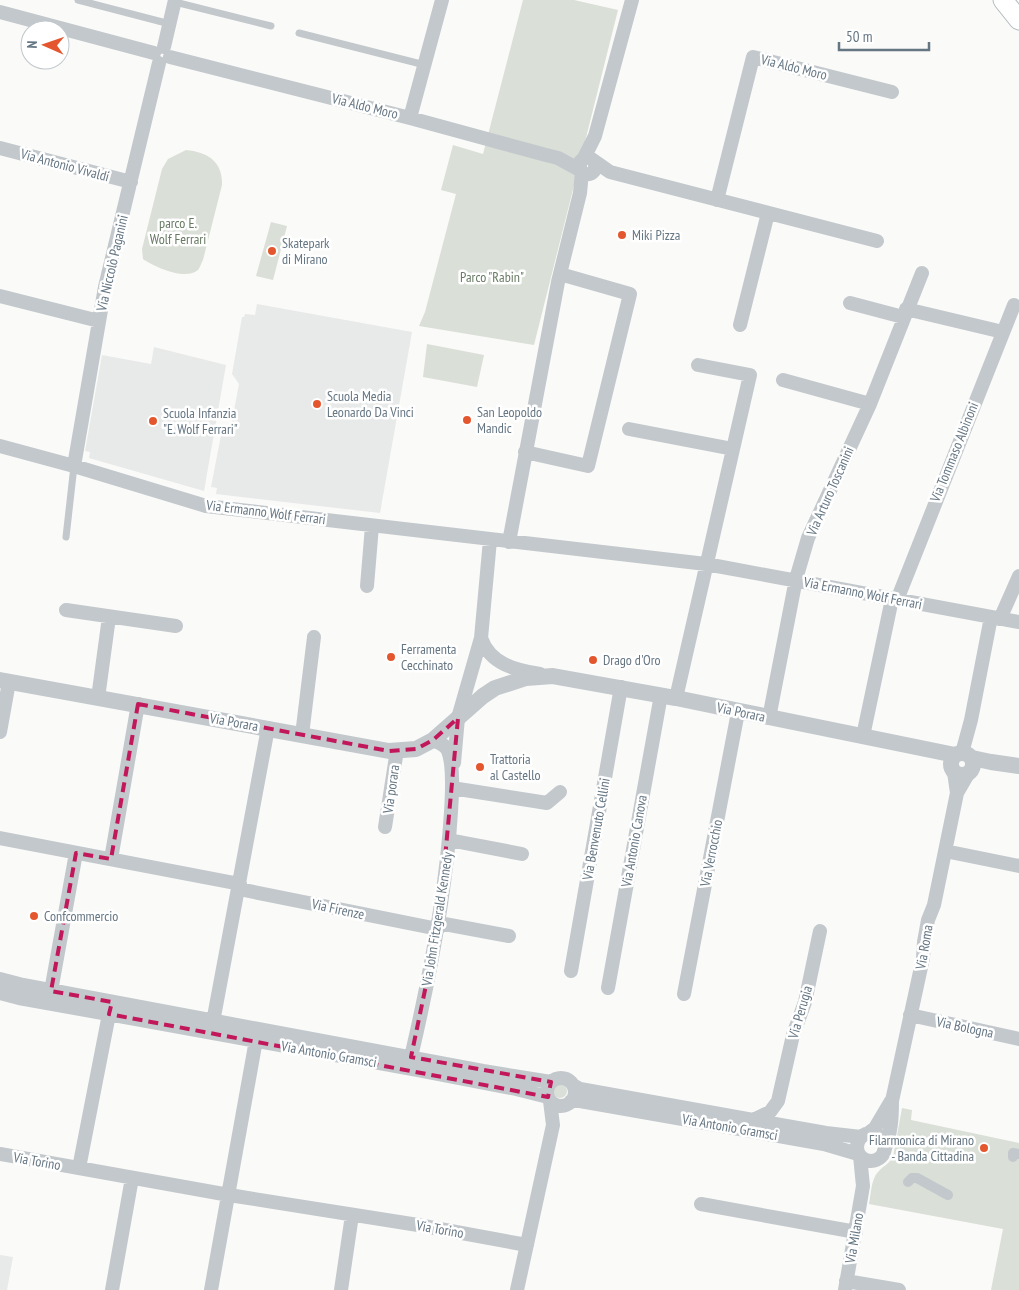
<svg xmlns="http://www.w3.org/2000/svg" width="1019" height="1290" viewBox="0 0 1019 1290" font-family="'PT Sans Narrow',sans-serif">
<style>
.built{fill:#e8e9e9}
.green{fill:#dadfd7}
.lines{fill:none;stroke-linecap:round;stroke-linejoin:round}
.secondary-casing{stroke:#b3babf;stroke-width:21}
.service{stroke:#c3c8cc;stroke-width:7}
.pedestrian{stroke:#c3c8cc;stroke-width:10}
.minor{stroke:#c3c8cc;stroke-width:14}
.tertiary{stroke:#c3c8cc;stroke-width:16}
.secondary{stroke:#fff;stroke-width:19}
.marked{fill:none;stroke:#c2185b;stroke-width:4;stroke-dasharray:10 6;stroke-linejoin:round}
.poi-dot{fill:#e4572e;stroke:#fff;stroke-width:2}
.labels{text-anchor:middle;stroke-width:5;stroke-linejoin:round;paint-order:stroke}
.street-label{font-size:14px;fill:#657683;stroke:#fff}
.park-label{font-size:14px;fill:#687a64;stroke:#fff}
.poi-label{font-size:14px;fill:#657683;stroke:#fff;text-anchor:start}
</style>
<rect width="100%" height="100%" fill="#fafaf8"/>
<path class="built" d="M257 304 412 332 380 513 216 494 217 488 211 487 223 425 231 426 239 384 232 374 242 317H244L245 314 255 315Z
M154 347 226 365 204 491 89 458 90 452 85 451 102 355 151 364Z
M0 1255 13 1257 7 1290H0Z"/>
<path class="green" d="M523 0H574L618 10 534 345 419 326 425 312 456 194 441 190 453 145 483 154Z
M186 150C208 152 223 162 222 185L203 260C201 263 200 268 198 270 186 281 154 267 143 259L142 249 162 169 168 159Z
M271 222 287 226 273 280 256 276Z
M427 344 484 355 477 387 423 377Z
M553 1091a7 7 0 1 1 14 0a7 7 0 1 1-14 0Z
M902 1108 912 1110 911 1120 1019 1143V1290H991L1003 1229 869 1204C871 1195 871 1179 878 1172 883 1166 889 1164 893 1157Z"/>
<g class="lines">
<g class="secondary-casing">
<path id="secondary" d="M1003 0 1019 20"/>
</g>
<path class="service" d="M78 0 170 24
M175 2 271 26
M299 33 425 65
M66 537 74 466"/>
<path class="pedestrian" d="M1013 1157V1153L1019 1154
M908 1182 912 1178H917L948 1195"/>
<path class="minor" d="M0 12 154 53
M164 47 175 0
M170 57 410 118 546 155 558 158 580 170
M410 118 442 0
M0 148 131 182
M584 158 595 136 632 0
M596 163 594 171C590 176 584 175 580 170V162L584 158H590L610 172 877 241
M717 200 753 57 892 92
M0 296 99 321
M850 303 903 317
M906 309 1003 332
M740 325 768 213
M783 380 870 404
M629 429 733 449
M0 446 74 466 206 506 706 564 1019 622
M525 452 588 466 630 294 560 274
M74 466 105 287 159 63
M509 542 558 282 580 193 582 172
M367 586 372 526
M897 600 1014 305
M66 610 176 626
M1000 619 1019 576
M481 638C490 664 515 670 540 674
M98 698 109 617
M676 698 750 375 698 365
M769 718 796 579 808 538 870 404 922 273
M0 732 9 682
M302 735 314 637
M863 736 892 599
M962 753 971 720 991 617
M454 763 458 718 481 638 490 540
M954 772 957 793
M452 788 547 803 560 792
M385 827 397 750
M0 838 240 884
M449 840 522 854
M945 851 1019 866
M111 859 138 704
M239 889 438 929
M439 923 509 936
M571 971 621 687
M0 979 23 985 483 1071 551 1082
M608 988 661 695
M51 991 76 853
M0 993 19 998 418 1070 516 1089 548 1097
M684 994 738 712
M910 1015 1019 1039
M213 1022 268 728
M411 1057C430 976 446 894 451 812 452 796 454 765 448 751 446 745 439 743 433 740
M547 1092a14 14 0 1 1 28 0a14 14 0 1 1-28 0Z
M573 1085 580 1089 826 1133 861 1137
M571 1101H580L824 1144 858 1154
M753 1120 770 1112 778 1101 793 1035 805 1002 820 931
M857 1147a14 14 0 1 1 28 0a14 14 0 1 1-28 0Z
M867 1134 875 1128 891 1101
M884 1151C891 1134 892 1119 892 1101L923 958 924 942 928 920 934 905 957 793 968 774
M0 1154 229 1195 418 1225 527 1245
M79 1168 111 1004
M701 1204 856 1232
M846 1281 899 1290
M112 1290 132 1178
M211 1290 256 1040
M341 1290 352 1215
M517 1290 553 1125 550 1101
M845 1290 863 1186 860 1156"/>
<path class="tertiary" d="M0 680 389 751 416 749 433 740 483 696 495 688 526 678 553 676 676 698 955 755
M951 764a11 11 0 1 1 22 0a11 11 0 1 1-22 0Z
M972 758 991 762 1019 766"/>
<use href="#secondary" class="secondary"/>
</g>
<path class="marked" d="M138 704 389 751 416 749 433 740 458 718 439 923 411 1057 551 1082 548 1097 109 1014 112 1002 51 991 76 853 111 859Z"/>
<g class="poi-dot">
<circle cx="622" cy="235" r="5"/>
<circle cx="272" cy="251" r="5"/>
<circle cx="317" cy="404" r="5"/>
<circle cx="467" cy="420" r="5"/>
<circle cx="153" cy="421" r="5"/>
<circle cx="391" cy="657" r="5"/>
<circle cx="593" cy="660" r="5"/>
<circle cx="480" cy="767" r="5"/>
<circle cx="34" cy="916" r="5"/>
<circle cx="984" cy="1148" r="5"/>
</g>
<g class="labels">
<g class="street-label">
<text transform="translate(794 67) rotate(14)" y="5">Via Aldo Moro</text>
<text transform="translate(365 106) rotate(14)" y="5">Via Aldo Moro</text>
<text transform="translate(65 165) rotate(15)" y="5">Via Antonio Vivaldi</text>
<text transform="translate(112 263) rotate(-77)" y="5">Via Niccolò Paganini</text>
<text transform="translate(954 452) rotate(-68)" y="5">Via Tommaso Albinoni</text>
<text transform="translate(830 491) rotate(-66)" y="5">Via Arturo Toscanini</text>
<text transform="translate(266 512) rotate(7)" y="5">Via Ermanno Wolf Ferrari</text>
<text transform="translate(863 593) rotate(11)" y="5">Via Ermanno Wolf Ferrari</text>
<text transform="translate(741 712) rotate(12)" y="5">Via Porara</text>
<text transform="translate(234 722) rotate(10)" y="5">Via Porara</text>
<text transform="translate(391 789) rotate(-82)" y="5">Via porara</text>
<text transform="translate(596 829) rotate(-80)" y="5">Via Benvenuto Cellini</text>
<text transform="translate(634 841) rotate(-80)" y="5">Via Antonio Canova</text>
<text transform="translate(711 853) rotate(-79)" y="5">Via Verrocchio</text>
<text transform="translate(338 909) rotate(12)" y="5">Via Firenze</text>
<text transform="translate(437 919) rotate(-81)" y="5">Via John Fitzgerald Kennedy</text>
<text transform="translate(924 947) rotate(-80)" y="5">Via Roma</text>
<text transform="translate(800 1012) rotate(-74)" y="5">Via Perugia</text>
<text transform="translate(965 1027) rotate(12)" y="5">Via Bologna</text>
<text transform="translate(329 1054) rotate(10)" y="5">Via Antonio Gramsci</text>
<text transform="translate(730 1127) rotate(10)" y="5">Via Antonio Gramsci</text>
<text transform="translate(37 1161) rotate(10)" y="5">Via Torino</text>
<text transform="translate(440 1229) rotate(10)" y="5">Via Torino</text>
<text transform="translate(854 1238) rotate(-80)" y="5">Via Milano</text>
</g>
<g class="park-label">
<text x="178" y="228">parco E.<tspan x="178" dy="16">Wolf Ferrari</tspan></text>
<text x="492" y="282">Parco "Rabin"</text>
</g>
<g class="poi-label">
<text x="632" y="240">Miki Pizza</text>
<text x="282" y="248">Skatepark<tspan x="282" dy="16">di Mirano</tspan></text>
<text x="327" y="401">Scuola Media<tspan x="327" dy="16">Leonardo Da Vinci</tspan></text>
<text x="477" y="417">San Leopoldo<tspan x="477" dy="16">Mandic</tspan></text>
<text x="163" y="418">Scuola Infanzia<tspan x="163" dy="16">"E. Wolf Ferrari"</tspan></text>
<text x="401" y="654">Ferramenta<tspan x="401" dy="16">Cecchinato</tspan></text>
<text x="603" y="665">Drago d'Oro</text>
<text x="490" y="764">Trattoria<tspan x="490" dy="16">al Castello</tspan></text>
<text x="44" y="921">Confcommercio</text>
<text x="974" y="1145" text-anchor="end">Filarmonica di Mirano<tspan x="974" dy="16">- Banda Cittadina</tspan></text>
</g>
</g>
<g transform="translate(45 45) rotate(272)"><circle r="24" fill="#ffffff" stroke="#c1c8cd"/>
<path d="M0-4L9 19L0 12L-9 19Z" fill="#e4572e"/>
<text y="-8" font-size="14" font-weight="bold" text-anchor="middle" fill="#657683">N</text>
</g>
<path d="M839 42v8h90v-8" fill="none" stroke="#657683" stroke-width="2.5"/>
<text x="846" y="42" font-size="15" fill="#657683" stroke="#ffffff" stroke-width="4" paint-order="stroke">50 m</text>
</svg>
